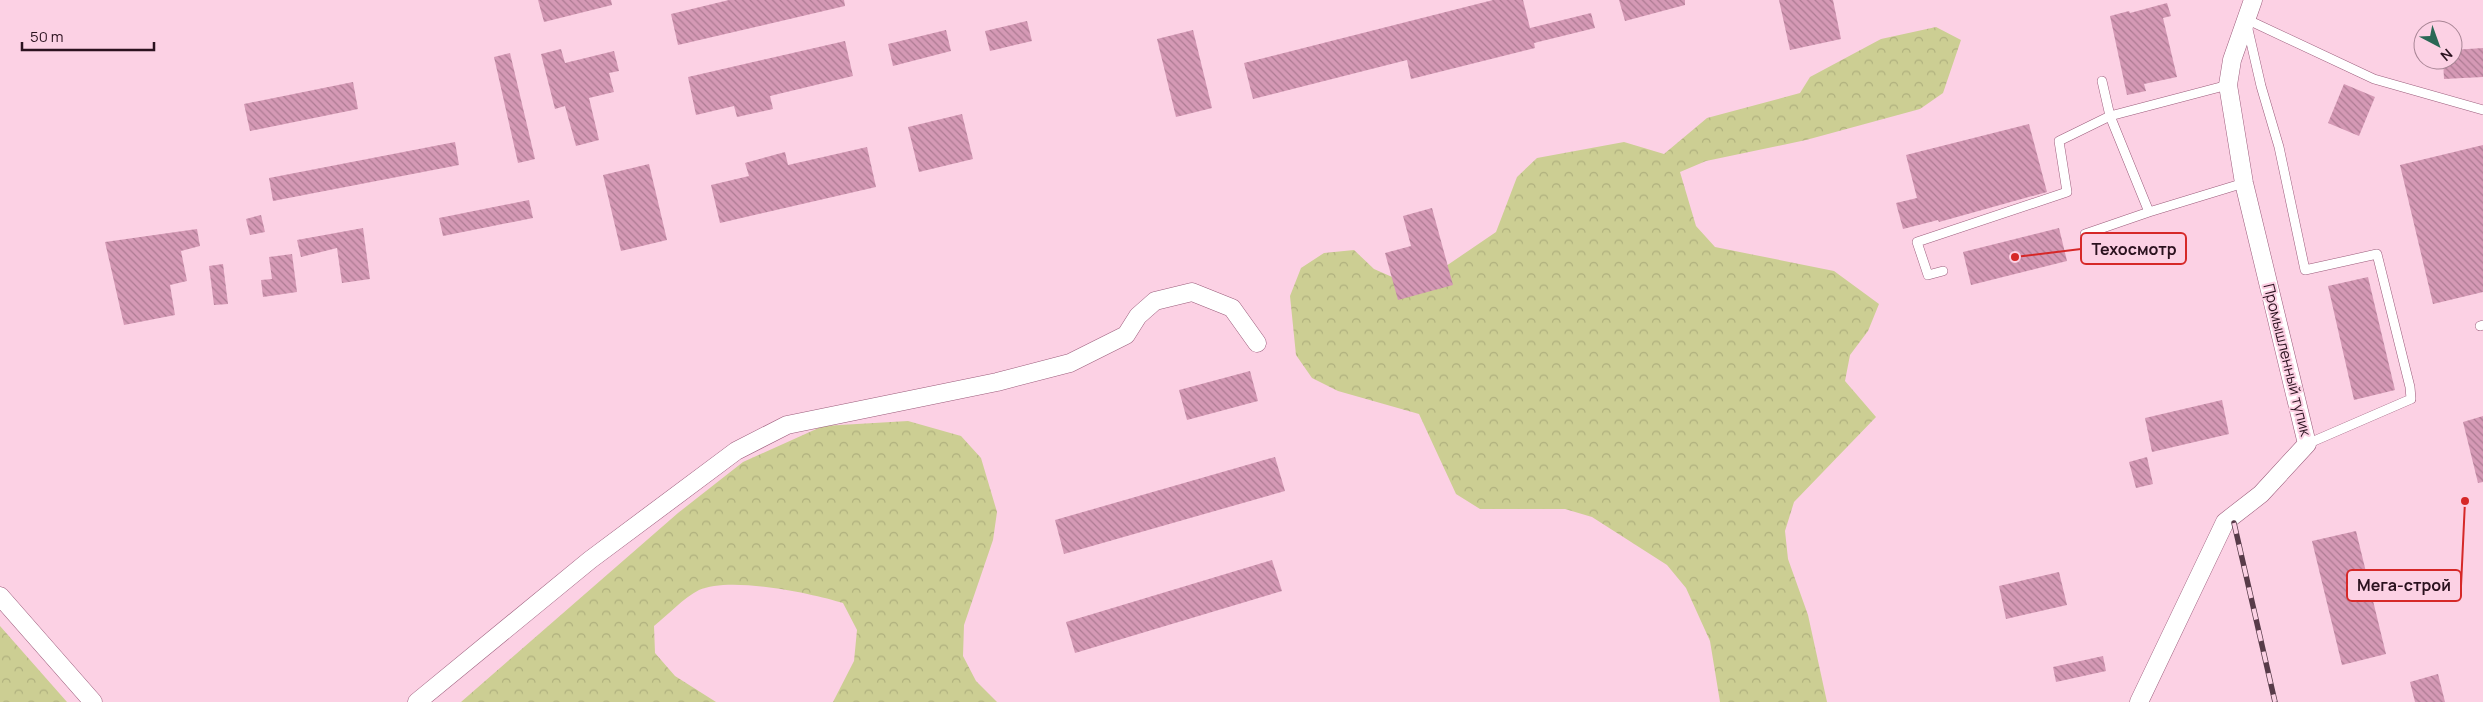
<svg xmlns="http://www.w3.org/2000/svg" width="2483" height="702" viewBox="0 0 2483 702" font-family="Manrope,sans-serif">
<style>
.forest{fill:url(#forest-crowns)}
.building{fill:url(#building-back-hatch)}
.lines{fill:none;stroke-linecap:round;stroke-linejoin:round}
.lane-casing{stroke:#9b5c7b;stroke-width:10}
.street-casing{stroke:#9b5c7b;stroke-width:19}
.lane{stroke:#fff;stroke-width:9}
.street{stroke:#fff;stroke-width:18}
.rail-casing{stroke:#583b49;stroke-width:5.5}
.rail{stroke:#fcd1e4;stroke-width:4;stroke-dasharray:11;stroke-linecap:butt}
.labels{text-anchor:middle;stroke-width:4;stroke-linejoin:round;paint-order:stroke}
.street-label{font-size:15px;fill:#2b121f;stroke:#fcd1e4}
.leader{fill:none;stroke:#d62828;stroke-width:2}
.callout-dot{fill:#d62828;stroke:#fcd1e4;stroke-width:2}
.callout{fill:#fcd1e4;stroke:#d62828;stroke-width:2}
.callout-label{font-size:16px;text-anchor:middle;font-weight:bold;fill:#2b121f}
</style>
<defs>
<pattern id="forest-crowns" width="20" height="18" patternUnits="userSpaceOnUse" patternTransform="scale(1.25)"><rect width="20" height="18" fill="#ccce93"/><path d="M2 6a3 3 0 1 1 6 0M12 15a3 3 0 1 1 6 0" fill="none" stroke="#afb07e"/></pattern>
<pattern id="building-back-hatch" width="6" height="6" patternUnits="userSpaceOnUse" patternTransform="scale(1.25)"><rect width="6" height="6" fill="#d599b5"/><path d="M-1 5l2 2M0 0l6 6M5-1l2 2" fill="none" stroke="#ad7b93"/></pattern>
</defs>
<rect width="100%" height="100%" fill="#fcd1e4"/>
<path class="forest" d="M1936 27 1961 40 1943 93 1920 109 1806 140 1706 161 1680 172 1696 226 1715 247 1834 271 1879 304 1868 331 1850 355 1845 381 1876 417 1794 502 1785 531 1788 559 1808 615 1827 702H1720L1710 641 1686 588 1667 565 1592 517 1565 509H1480L1456 494 1419 414 1338 391 1312 378 1296 355 1290 296 1301 268 1324 253 1354 250 1374 269 1399 280 1427 279 1496 232 1517 177 1537 158 1624 142 1664 154 1707 118 1800 93 1810 77 1881 39Z
M908 421 961 436 981 458 997 512 993 540 964 625 963 656 976 681 997 702H833L854 661 857 630 843 603C811 593 730 576 699 590 683 598 668 615 654 626L655 653 675 676 716 702H461L678 513 743 462 823 426Z
M0 626 67 702H0Z"/>
<path class="building" d="M538 0H611L612 5 544 22Z
M729 0H844L845 6 678 45 671 14Z
M1493 0H1523L1530 28 1591 13 1595 28 1534 43 1535 48 1411 79 1407 60 1253 99 1244 63Z
M1619 0H1685V5L1625 21Z
M1779 0H1833L1841 39 1790 50Z
M2167 3 2171 16 2163 18 2177 77 2144 84 2146 91 2127 95 2110 16 2129 11 2130 13Z
M1027 21 1032 41 990 51 985 31Z
M946 30 951 51 893 66 888 44Z
M1193 30 1212 108 1176 117 1157 39Z
M845 41 853 76 770 96 773 109 737 117 734 106 696 115 688 77Z
M2483 48V77L2444 79 2443 60H2453V50Z
M561 49 565 63 614 51 619 71 609 73 614 92 589 98 599 140 576 146 565 106 555 109 541 54Z
M510 53 535 159 518 163 494 57Z
M353 82 358 109 250 131 244 104Z
M2344 84 2375 97 2359 136 2328 123Z
M962 114 973 159 919 172 908 127Z
M2029 124 2047 192 1939 222 1938 220 1903 229 1896 203 1917 198 1906 155Z
M455 142 459 165 273 201 269 178Z
M2483 145V292L2433 304 2400 165Z
M867 147 876 187 720 223 711 185 749 176 745 163 785 152 788 165Z
M649 164 667 240 621 251 603 175Z
M529 200 533 218 443 236 439 218Z
M1432 208 1453 285 1398 300 1385 253 1411 246 1403 216Z
M261 215 265 232 250 235 246 219Z
M363 228 370 279 342 283 337 248 301 257 297 240Z
M2059 228 2067 261 1971 285 1963 252Z
M197 229 200 246 181 251 187 281 170 285 175 315 124 325 105 242Z
M292 254 297 292 263 297 261 280 272 279 269 257Z
M223 264 228 304 214 305 209 266Z
M2368 277 2395 390 2354 400 2328 286Z
M1250 371 1258 401 1187 420 1179 390Z
M2222 400 2229 434 2152 452 2145 418Z
M2483 416V482L2478 483 2463 422Z
M1275 457 1285 491 1064 554 1055 520Z
M2147 457 2153 484 2136 488 2129 462Z
M2356 531 2386 654 2342 665 2312 541Z
M1272 560 1282 591 1075 653 1066 622Z
M2059 572 2067 605 2006 619 1999 586Z
M2103 656 2106 671 2056 682 2053 667Z
M2438 674 2445 702H2415L2410 682Z"/>
<g class="lines">
<g class="lane-casing">
<path id="lane" d="M2246 19 2374 79 2483 110
M2247 25 2261 86 2279 147 2305 270 2377 254 2410 387 2411 399 2307 444
M2102 81 2110 116 2228 85
M2149 212 2244 183
M1943 271 1928 275 1917 242 2067 192 2059 141 2110 116 2149 212 2085 234
M2480 326 2483 325"/>
</g>
<g class="street-casing">
<path id="street" d="M0 596 93 702
M417 702 590 560 736 451 787 425 997 382 1070 363 1126 335 1138 316 1155 301 1192 292 1232 308 1257 343
M2139 702 2225 522 2261 494 2307 444 2244 183 2228 85 2232 60 2253 0"/>
</g>
<use href="#lane" class="lane"/>
<use href="#street" class="street"/>
<g class="rail-casing">
<path id="rail" d="M2234 523 2275 702"/>
</g>
<use href="#rail" class="rail"/>
</g>
<g class="labels">
<g class="street-label">
<text transform="translate(2287 360) rotate(76)" y="5">Промышленный тупик</text>
</g>
</g>
<path class="leader" d="M2015 257L2081 249M2465 501L2461 586"/>
<g class="callout-dot">
<circle cx="2015" cy="257" r="5"/>
<circle cx="2465" cy="501" r="5"/>
</g>
<g class="callout">
<rect x="2081" y="233" width="105" height="31" rx="5"/>
<rect x="2347" y="570" width="114" height="31" rx="5"/>
</g>
<g class="callout-label">
<text x="2134" y="255">Техосмотр</text>
<text x="2404" y="591">Мега-строй</text>
</g>
<g transform="translate(2438 45) rotate(139)"><circle r="24" fill="#fcd1e4" stroke="#a88595"/>
<path d="M0-4L9 19L0 12L-9 19Z" fill="#2a6855"/>
<text y="-8" font-size="14" font-weight="bold" text-anchor="middle" fill="#2b121f">N</text>
</g>
<path d="M22 42v8h132v-8" fill="none" stroke="#2b121f" stroke-width="2.5"/>
<text x="30" y="42" font-size="15" fill="#2b121f" stroke="#fcd1e4" stroke-width="4" paint-order="stroke">50 m</text>
</svg>
